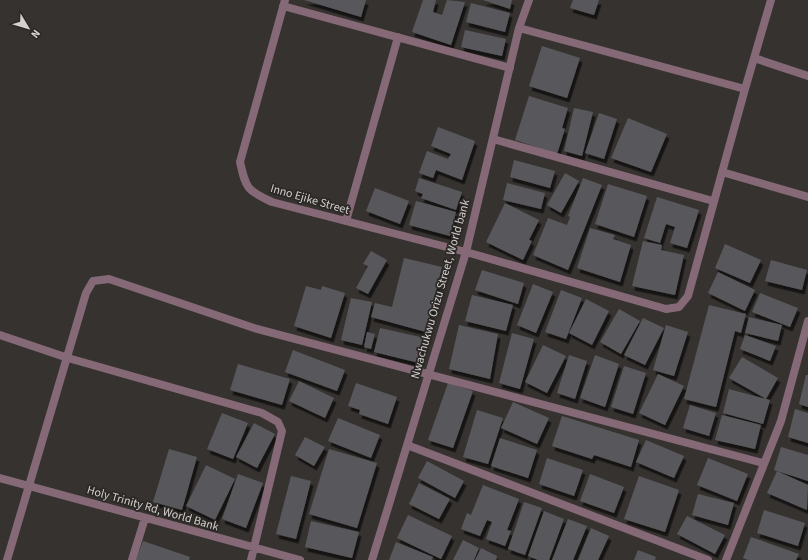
<svg xmlns="http://www.w3.org/2000/svg" width="808" height="560" viewBox="0 0 808 560" font-family="'Source Sans 3',sans-serif">
<style>
.building{fill:#59585c;filter:url(#shadow)}
.lines{fill:none;stroke-linecap:round;stroke-linejoin:round}
.minor{stroke:#866976;stroke-width:8}
.labels{text-anchor:middle;stroke-width:3.5;stroke-linejoin:round;paint-order:stroke}
.street-label{font-size:12px;fill:#d3d1cf;stroke:#2b2826}
</style>
<defs>
<filter id="shadow"><feDropShadow dx="2.5" dy="4.5" stdDeviation="0" flood-color="#0009"/></filter>
</defs>
<rect width="100%" height="100%" fill="#353230"/>
<path class="building" d="M304 0H366L361 17Z
M423 0H436L433 12 442 15 447 0 465 2 451 45 412 32Z
M483 0H512L510 9Z
M573 0H599L594 15 570 8Z
M471 3 510 13 505 32 466 22Z
M465 30 506 39 502 56 461 47Z
M542 46 580 58 567 98 529 86Z
M529 96 568 108 562 128 565 129 557 154 515 140Z
M574 108 593 112 582 156 564 151Z
M599 113 617 119 604 159 585 153Z
M628 118 667 134 651 172 611 158Z
M438 127 475 141 462 180 436 170 433 178 419 173 427 151 448 159 451 154 431 146Z
M514 160 555 171 550 188 510 177Z
M565 173 579 181 561 213 547 205Z
M419 178 462 192 456 210 421 198 423 194 415 191Z
M583 178 602 185 568 270 533 255 548 218 567 225 570 217 568 216Z
M507 183 545 193 541 209 503 200Z
M608 184 647 196 634 237 595 224Z
M375 188 409 201 400 224 366 211Z
M657 197 699 210 687 248 670 243 675 227 666 224 660 243 644 238Z
M416 201 456 212 450 236 409 225Z
M505 203 539 220 529 240 532 241 523 260 486 242Z
M590 228 615 235 613 239 631 245 620 282 577 268Z
M643 241 662 245 661 250 684 255 675 295 632 286Z
M725 244 761 260 750 283 715 268Z
M371 251 387 260 368 294 356 288 368 266 363 264Z
M404 258 442 267 426 332 371 317 375 303 392 307Z
M771 260 807 270 802 290 765 281Z
M482 270 524 283 518 304 475 290Z
M718 272 755 290 745 311 708 293Z
M533 284 553 292 536 333 517 325Z
M306 286 321 290 322 286 345 293 331 338 294 326Z
M561 290 582 298 566 339 545 332Z
M760 293 798 308 790 327 752 312Z
M472 295 513 305 506 331 465 321Z
M351 298 372 302 362 345 341 340Z
M586 299 609 311 592 345 569 333Z
M709 305 746 314 741 333 735 331 716 407 684 399Z
M619 309 640 321 621 354 600 342Z
M749 317 782 325 778 341 745 333Z
M643 318 664 328 645 365 624 355Z
M459 325 498 334 490 379 449 369Z
M666 325 688 332 674 376 653 370Z
M380 328 425 338 419 363 374 352Z
M367 332 375 334 371 349 364 347Z
M512 333 534 339 520 389 499 383Z
M745 335 776 346 770 361 740 349Z
M543 345 566 356 547 393 525 382Z
M293 350 345 370 337 391 285 372Z
M569 355 587 361 575 399 557 393Z
M595 355 619 364 605 407 580 398Z
M742 357 778 378 766 399 729 378Z
M238 364 290 379 282 405 230 390Z
M624 366 646 373 633 414 611 407Z
M658 374 684 386 665 425 639 413Z
M806 375H808V407L799 404Z
M299 381 334 398 325 418 289 401Z
M356 383 397 397 388 424 359 414 360 410 348 406Z
M448 383 473 391 453 448 428 440Z
M729 389 770 400 763 424 723 413Z
M513 402 549 418 537 444 501 428Z
M690 405 716 413 709 436 683 428Z
M795 409 808 413V443L788 437Z
M477 410 503 418 488 464 463 457Z
M222 413 248 423 233 459 207 449Z
M722 415 761 425 755 449 715 440Z
M562 416 639 440 631 467 594 455 592 459 552 446Z
M338 418 380 435 371 458 328 441Z
M254 423 275 434 257 468 236 457Z
M305 437 325 447 314 466 295 455Z
M500 438 537 450 528 478 491 466Z
M646 440 684 456 674 478 636 462Z
M781 447 808 455V481L774 470Z
M169 449 197 457 182 510 153 502Z
M329 449 377 463 357 528 309 514Z
M547 458 583 470 574 496 539 484Z
M708 458 748 474 737 501 697 485Z
M427 461 464 481 455 498 418 478Z
M206 465 235 479 215 520 186 506Z
M777 471 808 485 807 510 767 493Z
M238 474 263 483 246 528 222 519Z
M590 474 624 487 614 513 580 501Z
M291 476 311 481 296 539 276 534Z
M639 476 679 490 665 532 624 519Z
M419 483 450 499 439 519 409 504Z
M483 485 519 499 507 530 511 531 505 546 486 539 492 522 487 520 480 536 461 529 467 513 471 515Z
M698 494 734 503 728 525 692 515Z
M524 502 542 508 525 555 508 549Z
M764 510 805 523 798 546 757 533Z
M544 511 564 519 549 560H538L528 556Z
M408 515 452 536 441 559 397 538Z
M687 516 725 535 715 554 677 534Z
M568 519 587 526 573 560H552Z
M311 521 359 532 352 558 305 547Z
M591 528 609 536 598 560H578Z
M751 537 799 554 796 560H748L743 558Z
M463 540 479 548 474 560H453Z
M143 541 190 557 189 560H136Z
M396 542 433 557 432 560H389Z
M481 548 497 556 496 560H475Z
M638 550 656 557 655 560H634Z"/>
<g class="lines">
<path class="minor" d="M285 0 240 162C246 188 246 190 272 202L466 252 666 309 679 307 688 296 745 89 771 0
M283 6 510 68
M519 28 745 89
M754 58 808 76
M493 139 713 201
M722 172 808 197
M346 221 398 37
M0 335 68 358 262 413 278 422 282 431 251 560
M407 445 708 560
M0 478 300 560
M7 560 86 293 93 281 109 279 254 328 763 463
M132 560 145 518
M372 560 466 252 519 28 529 0
M726 560 781 421 808 321"/>
</g>
<g class="labels">
<g class="street-label">
<text transform="translate(310 199) rotate(16)" y="4">Inno Ejike Street</text>
<text transform="translate(440 289) rotate(-74)" y="4">Nwachukwu Orizu Street, World bank</text>
<text transform="translate(153 508) rotate(16)" y="4">Holy Trinity Rd, World Bank</text>
</g>
</g>
<g transform="translate(28 28) rotate(128)" stroke="#2b2826" stroke-width="3" paint-order="stroke">
<path d="M0-3L7 15L0 10L-7 15Z" fill="#d3d1cf"/>
<text y="-6" font-size="11" font-weight="bold" text-anchor="middle" fill="#d3d1cf">N</text>
</g>
</svg>
